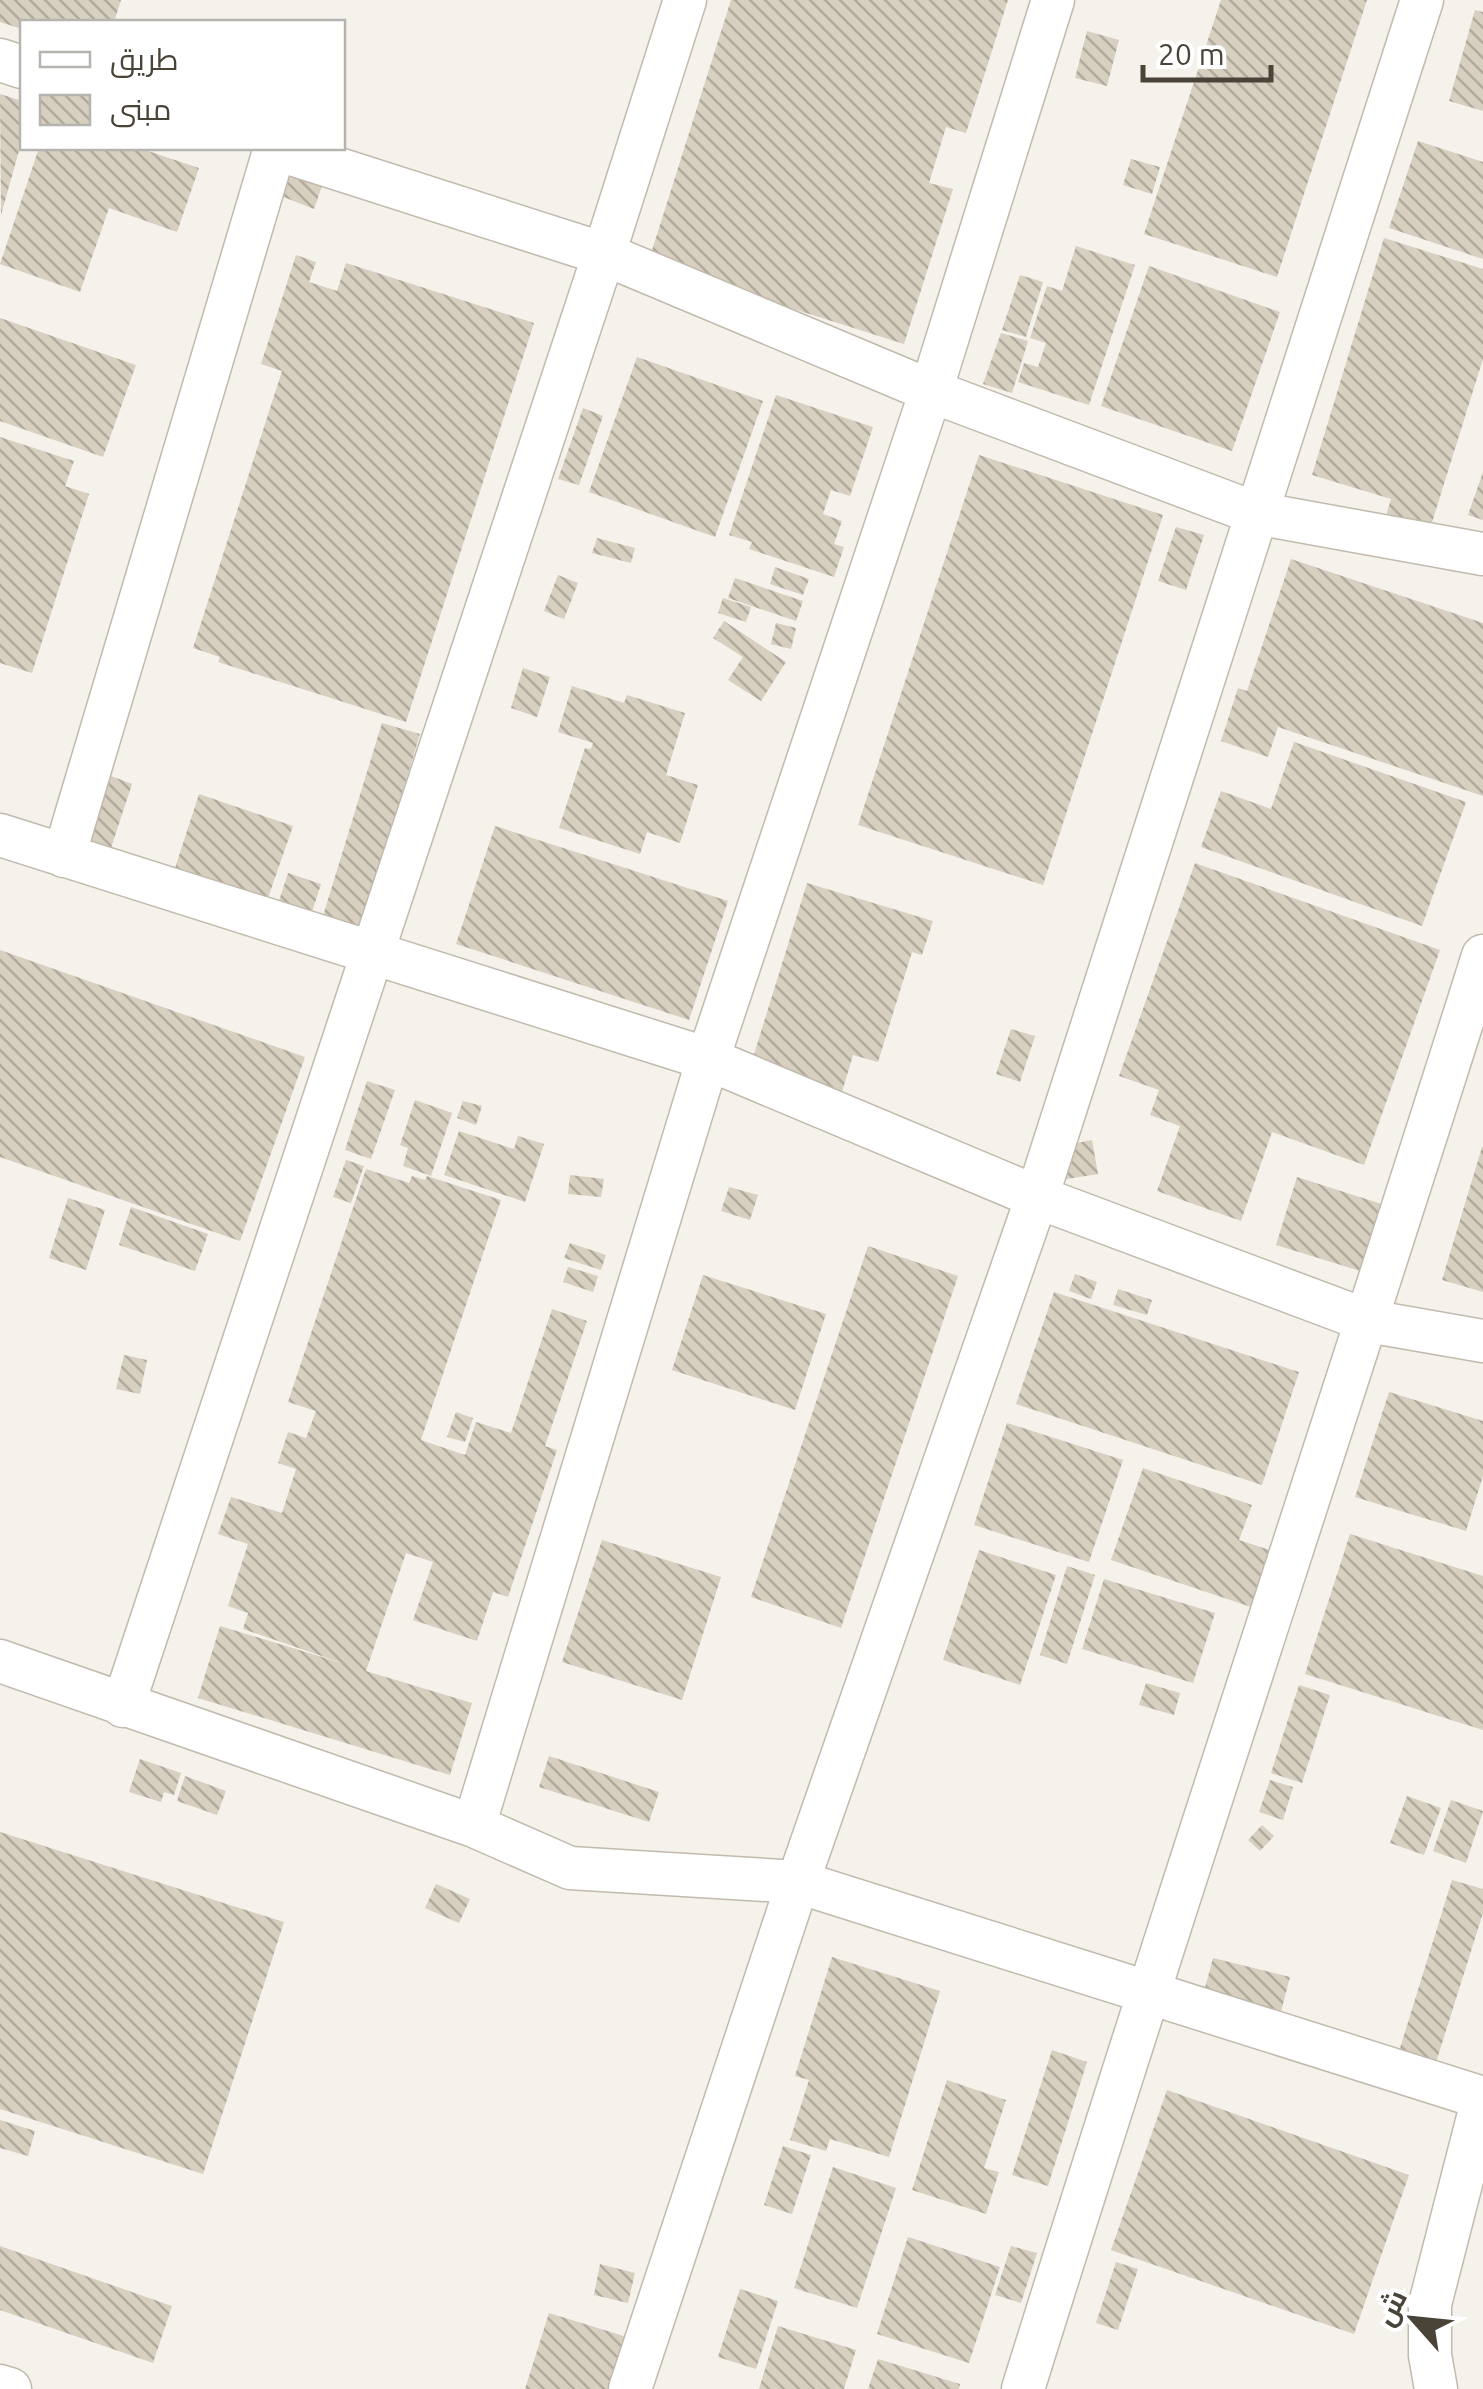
<svg xmlns="http://www.w3.org/2000/svg" width="1483" height="2389" viewBox="0 0 1483 2389" font-family="Ubuntu,Cairo,sans-serif">
<style>
.building{fill:url(#building-back-hatch)}
.lines{fill:none;stroke-linecap:round;stroke-linejoin:round}
.minor-casing{stroke:#c1baad;stroke-width:45}
.minor{stroke:#fff;stroke-width:42}
</style>
<defs>
<pattern id="building-back-hatch" width="6" height="6" patternUnits="userSpaceOnUse" patternTransform="scale(2.5)"><rect width="6" height="6" fill="#d7cfc0"/><path d="M-1 5l2 2M0 0l6 6M5-1l2 2" fill="none" stroke="#b0aa9d"/></pattern>
</defs>
<rect width="100%" height="100%" fill="#f5f2eb"/>
<path class="building" d="M0 0H121L114 22H22V29L0 22Z
M731 0H1008L966 133 946 127 929 183 953 189 904 344 648 263Z
M1221 0H1367L1277 277 1144 234Z
M1475 10 1483 12V111L1449 101Z
M1087 31 1119 40 1107 86 1075 78Z
M0 94 22 101V140L1 215Z
M1418 141 1483 162V259L1389 228Z
M39 148H139L199 168 177 232 109 208 80 292 0 264Z
M1131 159 1160 167 1152 194 1123 185Z
M291 168 324 180 314 209 281 196Z
M1384 238 1483 269V359L1429 532 1385 519 1391 499 1312 475Z
M1076 246 1135 265 1089 405 1018 382 1024 363 1038 367 1046 343 1030 338 1047 286 1062 291Z
M296 255 316 262 309 282 337 291 346 263 534 323 406 722 218 662 220 657 193 648 282 371 261 364Z
M1149 266 1280 312 1232 451 1101 406Z
M1020 275 1043 282 1026 337 1002 330Z
M0 318 136 365 103 457 0 421Z
M1001 333 1028 341 1012 393 983 384Z
M637 357 763 401 715 537 589 492Z
M776 395 873 427 850 496 831 490 823 514 842 521 834 544 844 547 834 577 749 549 752 542 729 535Z
M583 408 603 416 579 485 558 479Z
M0 437 74 461 65 486 89 494 32 673 0 663Z
M979 455 1163 515 1043 885 858 825Z
M1483 472V520L1468 515Z
M1176 527 1204 535 1186 590 1158 581Z
M597 538 635 548 631 563 592 553Z
M1291 559 1483 623V796L1278 727 1268 757 1221 741 1238 688 1247 691Z
M775 567 809 579 803 595 770 584Z
M558 575 578 583 564 619 544 611Z
M735 578 803 601 796 621 728 598Z
M723 598 751 607 746 622 718 613Z
M724 621 786 662 761 701 728 680 743 657 713 638Z
M776 623 796 628 791 649 771 644Z
M523 668 550 677 537 717 511 708Z
M572 686 624 703 627 695 685 713 666 775 698 785 680 843 647 832 640 854 559 828 585 748 591 749 593 743 558 732Z
M382 723 420 734 358 940 319 929Z
M1294 742 1466 802 1422 926 1201 847 1221 791 1271 809Z
M111 776 132 784 110 851 88 844Z
M199 794 293 826 268 898 175 868Z
M495 826 728 901 689 1020 456 944Z
M1195 863 1440 950 1364 1165 1272 1132 1241 1221 1157 1191 1180 1126 1150 1115 1159 1090 1119 1076Z
M288 873 321 884 310 918 277 907Z
M807 883 933 921 922 955 912 952 878 1062 853 1055 842 1092 751 1064Z
M0 950 305 1057 240 1241 0 1157Z
M1011 1029 1035 1036 1020 1082 996 1074Z
M367 1081 395 1090 371 1159 345 1150Z
M415 1100 452 1113 431 1176 403 1166 408 1148 400 1145Z
M463 1101 482 1106 476 1125 457 1118Z
M459 1131 514 1149 518 1136 544 1144 525 1202 444 1175Z
M1092 1140 1098 1174 1061 1180 1056 1147Z
M1482 1147H1483V1292L1442 1280Z
M346 1160 364 1166 351 1203 333 1197Z
M366 1169 409 1183 412 1176 425 1180 427 1176 501 1200 421 1440 465 1455 476 1422 511 1433 552 1309 587 1321 545 1446 557 1450 508 1597 493 1592 477 1641 413 1620 433 1562 406 1553 366 1671 472 1703 450 1775 198 1698 220 1626 345 1664 243 1629 248 1613 228 1606 248 1544 218 1534 231 1497 282 1513 296 1469 278 1463 288 1432 306 1438 316 1411 288 1402Z
M570 1175 604 1179 601 1197 568 1194Z
M1297 1177 1391 1207 1370 1274 1276 1245Z
M729 1187 758 1195 750 1220 721 1211Z
M68 1198 105 1210 86 1270 49 1258Z
M131 1207 208 1234 195 1271 119 1245Z
M570 1243 606 1255 601 1270 564 1258Z
M868 1246 958 1276 841 1628 751 1597Z
M568 1267 598 1276 593 1292 563 1282Z
M1075 1274 1097 1282 1091 1299 1069 1291Z
M703 1275 826 1314 795 1410 672 1370Z
M1118 1289 1152 1300 1147 1315 1113 1305Z
M1054 1292 1299 1372 1262 1485 1016 1404Z
M124 1355 147 1360 140 1394 116 1389Z
M1389 1392 1483 1421V1476L1466 1531 1355 1497Z
M456 1412 473 1418 465 1442 447 1437Z
M1007 1423 1123 1460 1089 1562 974 1525Z
M1143 1468 1252 1505 1239 1540 1273 1551 1254 1608 1111 1560Z
M1350 1534 1483 1576V1730L1305 1674Z
M602 1540 721 1577 682 1700 562 1662Z
M979 1550 1056 1575 1020 1685 943 1660Z
M1067 1566 1095 1575 1067 1664 1040 1655Z
M1104 1579 1215 1613 1193 1683 1082 1649Z
M1146 1683 1180 1693 1174 1715 1139 1705Z
M1299 1685 1330 1695 1302 1783 1271 1773Z
M549 1756 659 1792 649 1822 539 1787Z
M140 1759 181 1773 174 1795 164 1792 161 1802 129 1792Z
M185 1776 226 1791 217 1815 177 1801Z
M1270 1780 1293 1787 1283 1820 1259 1812Z
M1407 1796 1441 1808 1424 1855 1390 1843Z
M1451 1800 1483 1811 1466 1863 1433 1851Z
M1262 1825 1274 1836 1260 1851 1248 1840Z
M0 1832 284 1922 203 2174 0 2109Z
M1452 1880 1483 1889V1913L1433 2072 1396 2061Z
M436 1884 470 1899 459 1923 425 1908Z
M832 1957 940 1991 889 2157 830 2139 826 2151 790 2140 809 2080 795 2076Z
M1213 1958 1290 1977 1279 2019 1202 1999Z
M1052 2050 1087 2062 1048 2186 1012 2175Z
M947 2080 1006 2100 984 2168 999 2172 986 2214 912 2190Z
M1167 2090 1409 2175 1354 2334 1111 2250Z
M0 2120 35 2131 28 2156 0 2148Z
M783 2146 811 2155 792 2214 764 2205Z
M833 2167 896 2188 857 2308 794 2288Z
M908 2237 1000 2267 969 2363 877 2334Z
M0 2246 172 2306 153 2363 0 2310Z
M1011 2246 1037 2253 1021 2303 995 2295Z
M1116 2262 1138 2269 1118 2330 1096 2323Z
M600 2264 635 2273 628 2303 594 2295Z
M740 2289 778 2301 756 2369 718 2357Z
M549 2313 627 2337 611 2389H525Z
M778 2326 856 2350 844 2389H759Z
M878 2359 960 2384 959 2389H868Z"/>
<g class="lines">
<g class="minor-casing">
<path id="minor" d="M0 60 22 67
M273 148 604 254 931 391 1255 513 1483 554
M0 835 708 1059 1037 1197 1368 1321 1483 1341
M64 856 275 148
M0 1661 474 1826 570 1868 798 1882 1483 2098
M123 1706 604 254 685 0
M474 1826 708 1059 931 391 1053 0
M0 2386 10 2389
M630 2389 798 1882 1037 1197 1422 0
M1023 2389C1172 1910 1332 1434 1483 956
M1436 2389 1430 2355V2304L1483 2098"/>
</g>
<use href="#minor" class="minor"/>
</g>
<rect x="20" y="20" width="325" height="130" fill="#ffffff" stroke="#b6b4af" stroke-width="2.5"/>
<rect x="40" y="52" width="50" height="15" fill="#ffffff" stroke="#b6b4af" stroke-width="2.5"/>
<text x="110" y="70" font-size="30" fill="#494338">طريق</text>
<rect x="40" y="95" width="50" height="30" fill="url(#building-back-hatch)" stroke="#b6b4af" stroke-width="2.5"/>
<text x="110" y="120" font-size="30" fill="#494338">مبنى</text>
<g transform="translate(1413 2319) rotate(297)" stroke="#ffffff" stroke-width="8" paint-order="stroke">
<path d="M0-8L18 38L0 25L-18 38Z" fill="#494338"/>
<text y="-15" font-size="28" font-weight="bold" text-anchor="middle" fill="#494338">ش</text>
</g>
<path d="M1143 65v15h128v-15" fill="none" stroke="#494338" stroke-width="5"/>
<text x="1158" y="65" font-size="30" fill="#494338" stroke="#ffffff" stroke-width="8" paint-order="stroke">20 m</text>
</svg>
